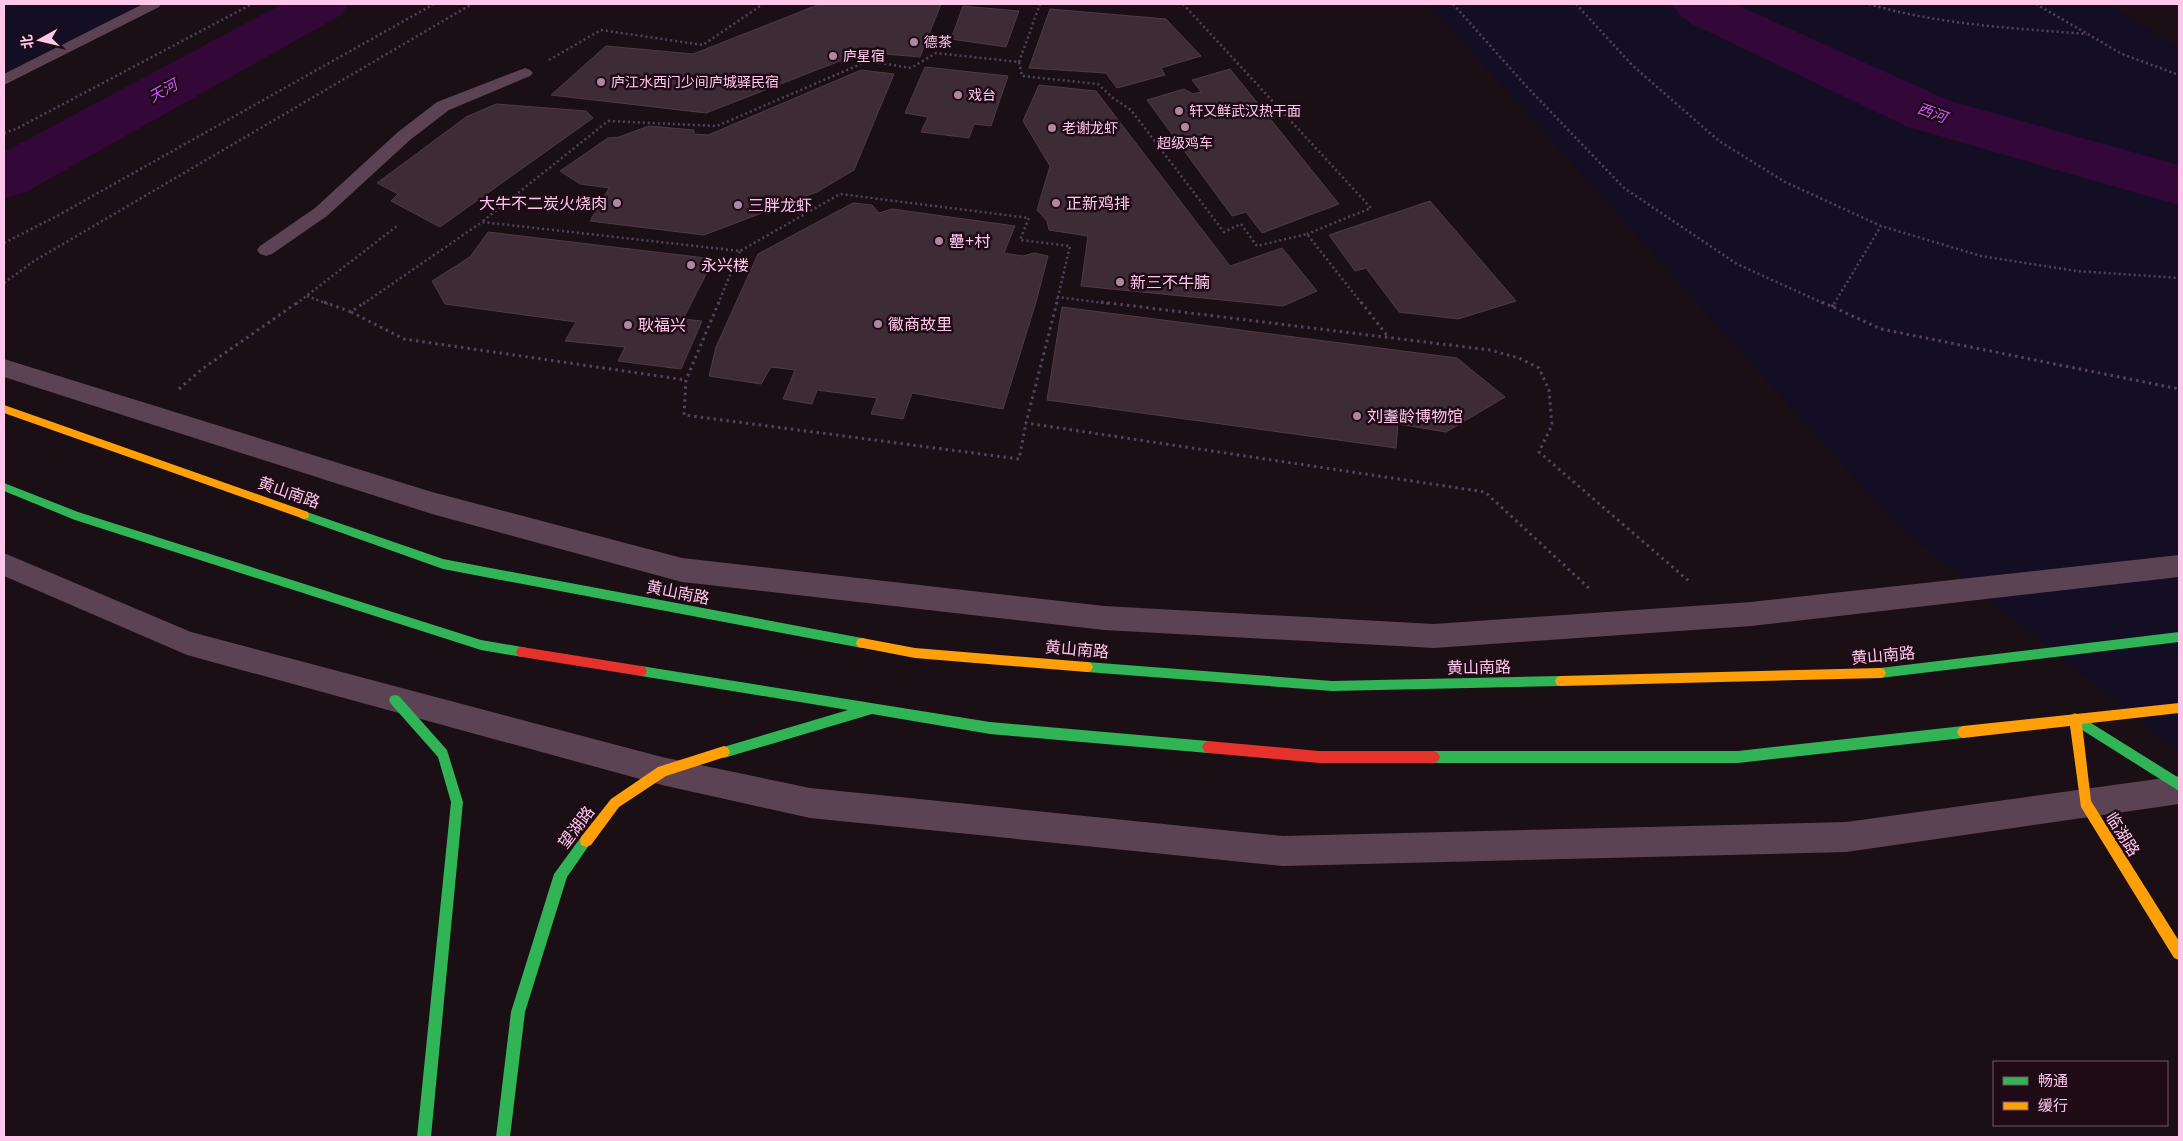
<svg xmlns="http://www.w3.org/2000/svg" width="2183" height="1141" viewBox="0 0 2183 1141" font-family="'Open Sans','Noto Sans SC',sans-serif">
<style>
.green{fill:#140e25}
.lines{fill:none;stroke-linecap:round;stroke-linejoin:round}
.river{fill:#330738;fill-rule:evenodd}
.building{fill:#3d2c36;stroke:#4f3945}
.path-far1{stroke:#55425e;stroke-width:2.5;stroke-dasharray:2 3;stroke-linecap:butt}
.path{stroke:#55425e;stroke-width:3;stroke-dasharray:2.5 4;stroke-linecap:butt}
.lane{fill:#5b4354;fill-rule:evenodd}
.street{fill:#5b4354;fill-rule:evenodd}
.fast{fill:#30b455;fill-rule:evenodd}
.slow{fill:#ff9f0a;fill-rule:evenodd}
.jam{fill:#e5322d;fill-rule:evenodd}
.poi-dot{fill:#af87a0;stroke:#1e0b16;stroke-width:2}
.labels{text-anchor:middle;stroke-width:5;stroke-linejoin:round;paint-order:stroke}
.far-poi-label{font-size:14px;fill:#ffc8eb;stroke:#1e0b16;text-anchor:start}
.far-water-label{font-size:15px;font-style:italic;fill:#cf56ff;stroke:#1e0b16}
.poi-label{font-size:16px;fill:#ffc8eb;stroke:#1e0b16;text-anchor:start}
.street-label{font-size:16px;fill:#ffc8eb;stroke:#1e0b16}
</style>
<rect width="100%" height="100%" fill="#1a0f15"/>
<path class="green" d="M4 4H146L4 76Z
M1429 4H2107L2179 48V752L1895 523Z"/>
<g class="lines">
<path class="river" d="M282 4H349L341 15 26 192 4 198V152Z
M1672 4H1735L1950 101 2179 165V205L1908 127 1692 24 1680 15Z"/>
</g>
<path class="building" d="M820 4H941L920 57 863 52 706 113 551 95 606 46 693 54Z
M963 6 1019 11 1006 47 951 39Z
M1050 9 1166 19 1201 56 1161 68 1165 75 1117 88 1106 73 1029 68Z
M925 67 1008 76 991 126 974 124 969 138 921 132 928 117 905 113Z
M1230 69 1339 204 1262 233 1246 212 1232 216 1147 100 1184 89 1193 94 1201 92 1192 80Z
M861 70 894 74 854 170 817 192 704 235 590 221 609 188 580 184 560 171 608 138 619 137 649 126 694 130V134L708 135Z
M1039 85 1096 91 1230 266 1282 248 1317 291 1283 306 1081 286 1088 236 1049 230 1047 221 1037 210 1050 166 1023 121Z
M496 104 586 111 593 118 440 227 391 201 398 194 377 183 466 117Z
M1430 201 1516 301 1458 319 1399 312 1366 268 1355 271 1329 235Z
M853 203 872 205 879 213 892 209 1015 226 1004 253 1023 256 1034 253 1048 256 1036 302 1003 409 912 393 903 419 871 414 877 398 817 390 812 404 783 399 795 370 771 367 761 384 709 376 716 347 758 254Z
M488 232 714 259 683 319 702 321 681 369 618 361 625 347 565 341 576 322 445 304 432 281 470 257Z
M1062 307 1457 358 1505 397 1446 432 1398 424 1396 448 1047 400Z"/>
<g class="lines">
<path class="path-far1" d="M1183 4 1371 208 1307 234
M1453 4 1526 86 1624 188 1737 264 1825 304
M1576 4 1632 65 1719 141 1785 182 1881 226 1981 256 2076 271 2179 278
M1869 4C1940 25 2013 28 2087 34
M2036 4 2122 54 2179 75
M549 60 601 30 703 45 763 4
M1019 62 1040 4
M4 133 16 129 252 4
M483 221 608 121 717 126 868 61 911 68 936 53 1019 62 1022 76 1098 84 1113 98 1131 110 1224 232 1241 224 1257 246 1307 234 1362 304
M4 243 57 216 434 4
M4 283 34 261 472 4
M307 296 328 304
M296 304 397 226
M363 304 482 222 740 251 840 194 1029 218 1020 240 1070 246 1058 297 1111 304
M718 304 740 251
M1056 304 1058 297
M1834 304 1881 226"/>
<path class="path" d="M324 302 351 312 365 302
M719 302 686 380 684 415 1019 459 1026 423
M1057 302 1026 423 1485 492 1590 589
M1101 302 1490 350 1519 358 1539 368 1549 390 1552 425 1539 452 1690 582
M1361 302 1389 338
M1822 302 1881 329 2179 389
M1832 307 1835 302
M351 312 404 339 686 380
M179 389 202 369 298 302"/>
<path class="lane" d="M143 4H161L159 7 4 85V74Z
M525 68 530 70 533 73 530 76 449 110 410 140 327 216 272 254 266 256 260 254 257 250 260 246 315 208 398 132 437 102Z"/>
<path class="street" d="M4 359 432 492 682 558 1104 606 1434 624 1751 602 2179 555V577L1751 626 1434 648 1104 630 682 582 432 514 4 377Z
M4 553 191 632 662 757 810 788 1283 836 1846 822 2179 776V804L1846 852 1283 866 810 818 662 785 187 655 4 576Z"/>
<path class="fast" d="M4 483 78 512 481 640 522 647 526 648 528 652 526 656 522 657 481 650 75 520 4 491Z
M304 511 443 559 862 638 866 639 868 643 866 647 862 648 443 569 300 518 299 515 300 512Z
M2179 632V642L1880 678 1876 677 1874 673 1876 669 1880 668Z
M1087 662 1332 681 1561 676 1565 677 1567 681 1565 685 1561 686 1332 691 1087 672 1083 671 1081 667 1083 663Z
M641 666 990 722 1208 741 1212 743 1214 747 1212 751 1208 753 990 734 872 714 724 758 720 756 718 752 720 748 848 710 641 676 637 675 635 671 637 667Z
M395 695 399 696 447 750 463 802 431 1137H417L451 802 438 757 391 704 389 700 391 696Z
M2075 713 2179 778V791L2071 723 2069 719 2071 715Z
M1963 726 1967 728 1969 732 1967 736 1963 738 1738 763H1434L1430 761 1428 757 1430 753 1434 751H1738Z
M586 835 591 837 592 841 567 877 525 1012 510 1137H496L511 1012 554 874 581 837Z"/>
<path class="slow" d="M4 405 308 512 309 515 308 518 304 519 4 413Z
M862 638 915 648 1087 662 1091 663 1093 667 1091 671 1087 672 915 658 858 647 856 643 858 639Z
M1880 668 1884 669 1886 673 1884 677 1880 678 1561 686 1557 685 1555 681 1557 677 1561 676Z
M2179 703V713L2082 724 2091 801 2179 941V960L2174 958 2081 807 2070 726 1963 738 1959 736 1957 732 1959 728 1963 726Z
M724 746 728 748 730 752 728 756 666 776 619 807 591 845 586 847 581 845 580 841 581 837 611 799 658 767Z"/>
<path class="jam" d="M522 647 641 666 645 667 647 671 645 675 641 676 522 657 518 656 516 652 518 648Z
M1208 741 1319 751H1434L1438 753 1440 757 1438 761 1434 763H1319L1208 753 1204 751 1202 747 1204 743Z"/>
</g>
<g class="poi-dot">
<circle cx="914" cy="42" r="5"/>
<circle cx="833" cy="56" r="5"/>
<circle cx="601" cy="82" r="5"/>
<circle cx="958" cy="95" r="5"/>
<circle cx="1179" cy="111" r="5"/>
<circle cx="1185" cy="127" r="5"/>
<circle cx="1052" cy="128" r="5"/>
<circle cx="617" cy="203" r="5"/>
<circle cx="1056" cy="203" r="5"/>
<circle cx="738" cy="205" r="5"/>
<circle cx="939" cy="241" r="5"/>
<circle cx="691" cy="265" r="5"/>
<circle cx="1120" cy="282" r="5"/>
<circle cx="878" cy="324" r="5"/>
<circle cx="628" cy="325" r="5"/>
<circle cx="1357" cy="416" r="5"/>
</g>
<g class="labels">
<g class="far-poi-label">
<text x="924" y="47">德茶</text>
<text x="843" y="61">庐星宿</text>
<text x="611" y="87">庐江水西门少间庐城驿民宿</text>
<text x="968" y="100">戏台</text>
<text x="1189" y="116">轩又鲜武汉热干面</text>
<text x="1062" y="133">老谢龙虾</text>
<text x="1185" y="148" text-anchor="middle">超级鸡车</text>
</g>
<g class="far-water-label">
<text transform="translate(163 91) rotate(-29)" y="5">天河</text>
<text transform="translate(1932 113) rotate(20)" y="5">西河</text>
</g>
<g class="poi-label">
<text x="607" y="209" text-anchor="end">大牛不二炭火烧肉</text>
<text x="1066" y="209">正新鸡排</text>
<text x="748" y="211">三胖龙虾</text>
<text x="949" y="247">罍+村</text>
<text x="701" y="271">永兴楼</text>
<text x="1130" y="288">新三不牛腩</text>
<text x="888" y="330">徽商故里</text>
<text x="638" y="331">耿福兴</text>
<text x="1367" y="422">刘耋龄博物馆</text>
</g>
<g class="street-label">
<text transform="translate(289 492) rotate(19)" y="6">黄山南路</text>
<text transform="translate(678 592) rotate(11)" y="6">黄山南路</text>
<text transform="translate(1077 649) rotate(5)" y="6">黄山南路</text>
<text transform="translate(1883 655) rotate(-5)" y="6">黄山南路</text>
<text transform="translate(1479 667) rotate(-1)" y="6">黄山南路</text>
<text transform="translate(576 827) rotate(-53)" y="6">望湖路</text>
<text transform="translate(2123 834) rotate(58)" y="6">临湖路</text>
</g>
</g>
<rect width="2183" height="1141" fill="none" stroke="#ffc8eb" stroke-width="10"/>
<rect x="1993" y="1061" width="175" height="65" fill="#1e0b16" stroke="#78576b"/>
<rect x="2003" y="1077" width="25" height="8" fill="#30b455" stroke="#78576b"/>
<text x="2038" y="1086" font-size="15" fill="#ffc8eb">畅通</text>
<rect x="2003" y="1102" width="25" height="8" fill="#ff9f0a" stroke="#78576b"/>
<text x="2038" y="1111" font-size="15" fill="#ffc8eb">缓行</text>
<g transform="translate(40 40) rotate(262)" stroke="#1e0b16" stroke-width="4" paint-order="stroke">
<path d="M0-4L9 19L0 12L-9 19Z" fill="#ffc8eb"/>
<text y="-8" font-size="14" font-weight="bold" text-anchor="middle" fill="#ffc8eb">北</text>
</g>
</svg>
